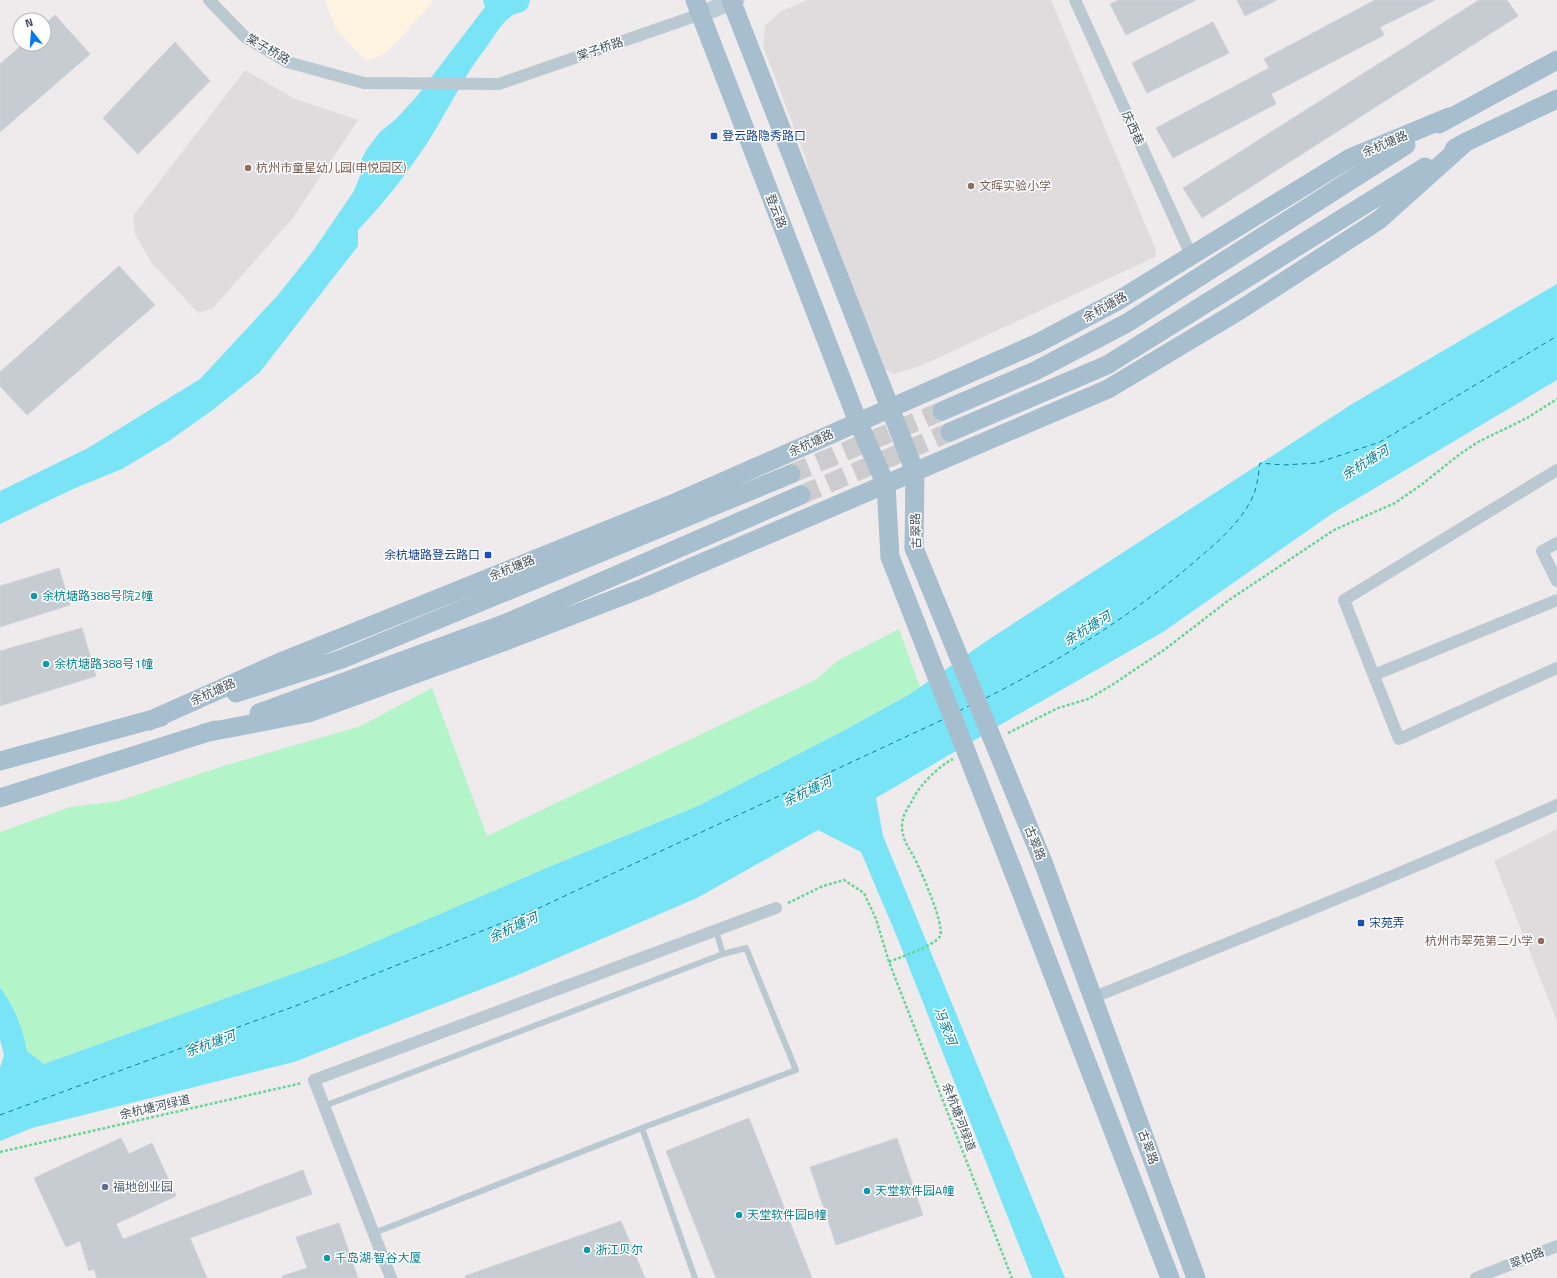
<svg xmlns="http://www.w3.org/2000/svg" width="1557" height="1278" viewBox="0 0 1557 1278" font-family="'Titillium Web','Noto Sans SC',sans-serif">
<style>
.commercial{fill:#fef4e1}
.education{fill:#e0dcde}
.green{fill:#b3f4c8}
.water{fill:#7ae4f7}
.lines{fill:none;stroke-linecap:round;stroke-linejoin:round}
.ferry{stroke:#038299;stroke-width:1;stroke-dasharray:5 4;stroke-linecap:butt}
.building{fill:#c7ccd2;stroke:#cfd2d9}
.primary-tunnel{stroke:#cccccf;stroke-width:19;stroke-dasharray:19 10;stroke-linecap:butt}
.path{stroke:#67d699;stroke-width:2.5;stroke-dasharray:3 2;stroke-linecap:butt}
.lane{stroke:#bac8d1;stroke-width:6}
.street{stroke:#bac8d1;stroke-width:12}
.secondary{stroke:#bccbd8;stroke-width:17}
.primary{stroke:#a7becf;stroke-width:19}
.primary-bridge{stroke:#a7becf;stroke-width:19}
.transit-dot{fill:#1a4fb4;stroke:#fff;stroke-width:1.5}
.education-dot{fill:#8d6e63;stroke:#fff;stroke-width:1.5}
.culture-dot{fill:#0f9aa8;stroke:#fff;stroke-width:1.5}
.service-dot{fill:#5c6f8a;stroke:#fff;stroke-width:1.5}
.labels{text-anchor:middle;stroke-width:3;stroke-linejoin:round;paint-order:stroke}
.street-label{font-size:12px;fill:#42515c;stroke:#fff}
.transit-label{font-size:12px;fill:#164399;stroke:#fff;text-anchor:start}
.education-label{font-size:12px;fill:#785e54;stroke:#fff;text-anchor:start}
.culture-label{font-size:12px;fill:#0d838f;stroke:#fff;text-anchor:start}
.service-label{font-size:12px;fill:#4e5e75;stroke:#fff;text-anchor:start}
.water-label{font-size:13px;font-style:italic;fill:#038299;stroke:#fff}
</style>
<rect width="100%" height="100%" fill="#efebec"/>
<path class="commercial" d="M325 0H434L404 34 384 54 366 61 336 29Z"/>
<path class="education" d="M807 0H1051L1156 250 1155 257 923 365 894 374 878 366 818 213 806 159 763 46 765 26 780 12Z
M245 70 295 99 358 120 292 219 213 308 198 313 151 262 135 234 133 216Z
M1557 829V1021L1494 861Z"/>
<path class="green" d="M899 629 920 687 910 694 843 731 698 806 551 866 342 956 44 1064 27 1052C22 1026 15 1008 0 987V832L70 807 119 801 220 767 361 726 432 688 487 836 817 679 837 661Z"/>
<path class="water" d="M483 0H530C528 16 517 10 509 18 500 25 492 40 485 49 464 76 449 108 431 137 410 170 385 202 358 230V246L260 372 214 409 169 441 122 469 73 489 0 524V491L88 448 200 379 278 295 313 251 354 191 361 173V160L367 149 380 132 396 119 417 96 485 7Z
M1557 284V380L1333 513 1163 632 1012 718 876 798 883 836 1065 1278H1032L897 937 861 852 818 830 697 898 520 974 294 1062 32 1128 0 1141V1068L4 1055 0 1040V987C15 1008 22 1026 27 1051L44 1064 342 956 551 866 698 806 843 731 910 694 988 640 1352 404Z"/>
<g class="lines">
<path class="ferry" d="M986 698C1059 661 1131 616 1193 563 1214 545 1235 528 1249 504 1257 491 1258 478 1260 463L1283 465 1317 463 1380 442 1557 336
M959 711 969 706
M0 1115 298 1005 539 908 944 719"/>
</g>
<path class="building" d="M1119 0H1196L1126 35 1110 4Z
M1237 0H1277L1245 16Z
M1375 0H1435L1380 27 1384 35 1271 94 1276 104 1173 158 1156 128 1269 68 1264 59Z
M1479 0H1507L1518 16 1202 218 1183 188Z
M55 15 90 54 0 132V64L23 44H44V25Z
M1213 22 1229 53 1147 93 1132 63Z
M175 42 210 81 138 154 103 118Z
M119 266 155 305 27 415 0 386V372Z
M59 568 70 605 0 627V586Z
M82 628 96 676 0 706V651Z
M749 1118 812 1278H716L666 1151Z
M121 1138 129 1154 152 1143 176 1196 116 1224 123 1239 303 1170 312 1194 190 1238 207 1278H97L94 1269 89 1271 80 1241 66 1247 34 1178Z
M897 1138 923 1215 836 1245 810 1167Z
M621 1221 645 1278H466L465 1276Z
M339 1223 358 1278H283L282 1276 307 1268 296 1237Z"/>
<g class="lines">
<path class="primary-tunnel" d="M791 474 942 411
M801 495 950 432"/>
<path class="path" d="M1008 733 1058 708 1088 699 1112 685 1164 650 1229 600 1334 530 1395 503 1421 485 1460 454 1478 442 1527 418 1557 399
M788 903 823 886 844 880 864 893 876 919 889 962 1012 1278
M889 962C900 957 935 946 940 936 945 925 922 874 916 861 910 848 902 842 902 825 902 814 910 806 914 797 920 785 940 765 953 759
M0 1152 302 1083"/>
<path class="lane" d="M324 1106 723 954 716 931
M642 1128 796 1070 746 948 723 954
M374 1233 642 1128 695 1278"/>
<path class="street" d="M209 0 245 37 287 62 364 83 499 84 701 14
M1075 0 1191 255
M1557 470 1344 600 1399 739 1557 668
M1557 543 1542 551 1557 581
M1374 675 1557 600
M1092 998C1248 935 1404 873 1557 805
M391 1278 314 1080 776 908
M1476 1278 1557 1246"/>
<path class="secondary" d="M701 14 736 0"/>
<path class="primary" d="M695 0 858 422 886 485 890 557
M731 0 915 472 914 548
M1439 124 1557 60
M1454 149 1466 142 1557 99
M942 411 1035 371 1127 323 1406 145
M950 432 1107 365 1425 167
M236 693 342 659 791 474
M259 713 504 624 801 495
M149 721 283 661 677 502 1038 343 1119 300 1350 158 1449 117
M204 733 308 713 508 640 643 588 1108 389 1240 310 1379 220 1466 142
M0 761 161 717
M0 798 215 730
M1043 862 1196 1278
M1013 871 1170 1278"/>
<path class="primary-bridge" d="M914 548 1043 862
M890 557 1013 871"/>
</g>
<g class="transit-dot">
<rect x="710" y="132" width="8" height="8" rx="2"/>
<rect x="484" y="551" width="8" height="8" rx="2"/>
<rect x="1357" y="919" width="8" height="8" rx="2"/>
</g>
<g class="education-dot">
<circle cx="248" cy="168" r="4"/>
<circle cx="971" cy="186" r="4"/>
<circle cx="1541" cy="941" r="4"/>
</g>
<g class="culture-dot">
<circle cx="34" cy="596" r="4"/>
<circle cx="46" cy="664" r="4"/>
<circle cx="867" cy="1191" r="4"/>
<circle cx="739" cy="1215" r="4"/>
<circle cx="587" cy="1250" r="4"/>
<circle cx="327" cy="1258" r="4"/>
</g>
<circle class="service-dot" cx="105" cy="1187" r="4"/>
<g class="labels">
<g class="street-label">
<text transform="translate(268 49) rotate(30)" y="4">棠子桥路</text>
<text transform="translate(600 49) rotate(-19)" y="4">棠子桥路</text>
<text transform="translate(1133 128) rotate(66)" y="4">庆西巷</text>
<text transform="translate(1385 144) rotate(-23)" y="4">余杭塘路</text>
<text transform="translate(776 211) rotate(69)" y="4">登云路</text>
<text transform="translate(1105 307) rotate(-29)" y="4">余杭塘路</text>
<text transform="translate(811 443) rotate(-24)" y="4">余杭塘路</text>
<text transform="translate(916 531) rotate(-92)" y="4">古翠路</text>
<text transform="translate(512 568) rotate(-22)" y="4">余杭塘路</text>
<text transform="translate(213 692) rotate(-24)" y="4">余杭塘路</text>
<text transform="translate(1035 843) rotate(68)" y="4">古翠路</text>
<text transform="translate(155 1107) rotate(-13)" y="4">余杭塘河绿道</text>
<text transform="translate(959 1117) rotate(69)" y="4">余杭塘河绿道</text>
<text transform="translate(1148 1147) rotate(70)" y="4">古翠路</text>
<text transform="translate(1527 1258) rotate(-22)" y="4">翠柏路</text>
</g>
<g class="transit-label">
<text x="722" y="140">登云路隐秀路口</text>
<text x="480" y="559" text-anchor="end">余杭塘路登云路口</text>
<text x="1369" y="927">宋苑弄</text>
</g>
<g class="education-label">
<text x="256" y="172">杭州市童星幼儿园(申悦园区)</text>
<text x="979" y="190">文晖实验小学</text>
<text x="1533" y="945" text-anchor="end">杭州市翠苑第二小学</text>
</g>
<g class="culture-label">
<text x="42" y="600">余杭塘路388号院2幢</text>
<text x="54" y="668">余杭塘路388号1幢</text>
<text x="875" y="1195">天堂软件园A幢</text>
<text x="747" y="1219">天堂软件园B幢</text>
<text x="595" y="1254">浙江贝尔</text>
<text x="335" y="1262">千岛湖·智谷大厦</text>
</g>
<g class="service-label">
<text x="113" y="1191">福地创业园</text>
</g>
<g class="water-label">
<text transform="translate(1365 462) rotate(-31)" y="5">余杭塘河</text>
<text transform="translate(1087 628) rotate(-31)" y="5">余杭塘河</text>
<text transform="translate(807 791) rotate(-25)" y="5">余杭塘河</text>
<text transform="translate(513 927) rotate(-25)" y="5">余杭塘河</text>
<text transform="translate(946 1026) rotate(69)" y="5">冯家河</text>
<text transform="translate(210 1043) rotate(-20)" y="5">余杭塘河</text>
</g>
</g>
<g transform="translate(32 32) rotate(343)"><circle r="19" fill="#ffffff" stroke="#b3b9be"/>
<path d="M0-3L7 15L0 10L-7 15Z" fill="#0279f2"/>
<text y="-6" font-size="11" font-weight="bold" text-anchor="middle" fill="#42515c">N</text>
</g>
</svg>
